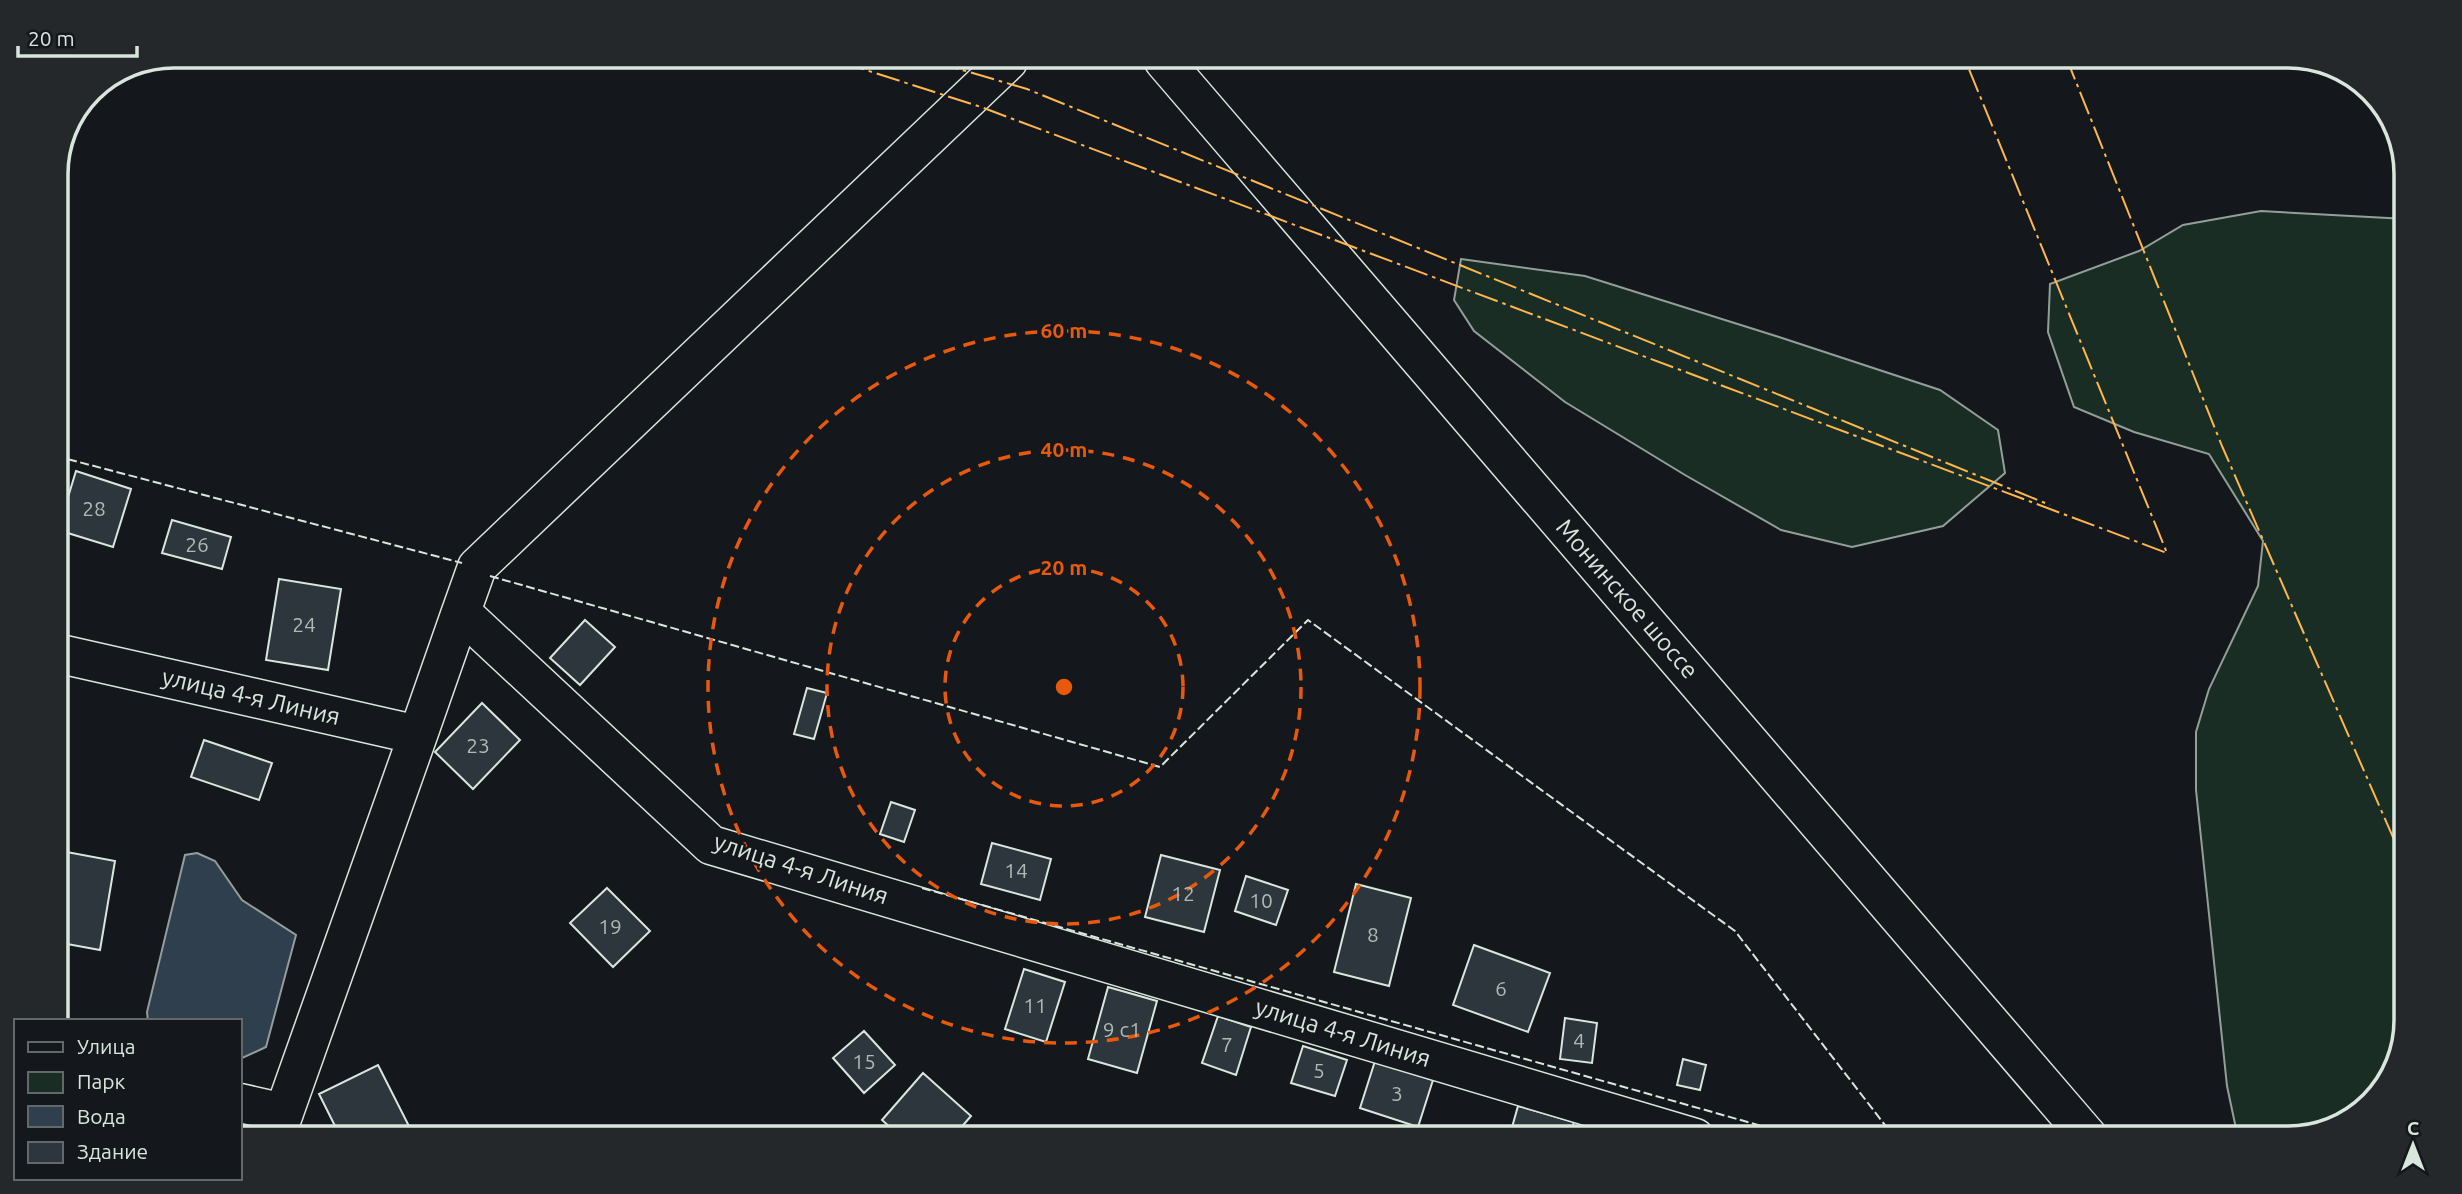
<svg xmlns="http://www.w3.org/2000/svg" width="2462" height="1194" viewBox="0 0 2462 1194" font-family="Ubuntu,sans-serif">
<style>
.green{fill:#1a2d24;stroke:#939e99;stroke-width:2}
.water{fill:#2f3f4d;stroke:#939e99;stroke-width:2}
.building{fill:#2c363c;stroke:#d8e6dc;stroke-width:2}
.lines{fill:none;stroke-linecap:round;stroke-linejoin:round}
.minor-casing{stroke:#d8e6dc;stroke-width:41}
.major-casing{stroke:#d8e6dc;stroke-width:41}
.minor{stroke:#14181c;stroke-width:38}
.major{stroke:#14181c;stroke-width:38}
.fence{stroke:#d8e6dc;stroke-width:2;stroke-dasharray:9 3.5;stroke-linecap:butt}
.power{stroke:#ffb74d;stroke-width:2;stroke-dasharray:24 5 3.5 5;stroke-linecap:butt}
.ring{fill:none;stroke:#e8590c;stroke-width:3.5;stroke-dasharray:12 9}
.labels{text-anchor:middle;stroke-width:5;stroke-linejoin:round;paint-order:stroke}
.number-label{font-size:21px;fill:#adbab4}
.street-label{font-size:24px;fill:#d8e6dc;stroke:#14181c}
.rim{fill:none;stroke:#d8e6dc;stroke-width:3.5}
.centre{fill:#e8590c;stroke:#14181c;stroke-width:3.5}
.ring-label{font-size:21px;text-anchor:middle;font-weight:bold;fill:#e8590c;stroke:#14181c;stroke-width:5;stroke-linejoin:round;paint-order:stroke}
</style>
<rect width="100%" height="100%" fill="#14181c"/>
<path class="green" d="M2261 211 2406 219V1020L2394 1072 2353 1118 2288 1138H2238L2227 1086 2196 790V732L2209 689 2258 586 2263 541 2209 454 2134 432 2074 407 2048 332 2050 284 2139 251 2183 225Z
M1461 259 1585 276 1779 337 1940 390 1998 430 2005 473 1943 526 1852 547 1781 530 1685 475 1565 402 1474 331 1454 300Z"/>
<path class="water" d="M197 853 215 861 242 900 296 935 266 1047 240 1059V1021H148L147 1012 185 855Z"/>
<path class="building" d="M76 471 131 489 113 547 58 530Z
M172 520 231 537 222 569 162 553Z
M279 579 341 589 328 670 266 660Z
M585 620 615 647 580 685 550 658Z
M807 688 827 693 814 739 794 734Z
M482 703 520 740 473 789 435 752Z
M204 740 272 763 259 800 191 777Z
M891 802 915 810 904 842 880 834Z
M992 843 1051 859 1040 900 981 884Z
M56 850 115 861 100 950 56 942Z
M1161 855 1220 870 1204 932 1145 917Z
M1246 876 1288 890 1276 925 1235 911Z
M1356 884 1411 898 1389 986 1334 972Z
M607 888 650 931 613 967 570 923Z
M1474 945 1550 973 1528 1032 1453 1005Z
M1024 969 1065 982 1046 1042 1005 1029Z
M1108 987 1157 1001 1137 1073 1088 1059Z
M1218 1016 1251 1027 1236 1075 1202 1063Z
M1565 1018 1597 1023 1592 1063 1560 1059Z
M864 1031 895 1065 864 1093 833 1058Z
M1303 1046 1347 1060 1335 1096 1291 1083Z
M1683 1059 1706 1065 1700 1090 1677 1085Z
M1375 1061 1433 1080 1418 1127 1360 1108Z
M378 1065 415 1138H341L319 1094Z
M923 1073 971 1116 952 1138H902L882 1120Z
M1518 1106 1574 1122 1569 1138H1509Z"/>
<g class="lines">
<g class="minor-casing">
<path id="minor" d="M461 612 477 567 1008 61
M56 653 418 735 461 612 711 845 1695 1138
M240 1103 284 1113
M275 1138 418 735"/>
</g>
<g class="major-casing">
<path id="major" d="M1164 61 2089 1138"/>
</g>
<use href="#minor" class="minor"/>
<use href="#major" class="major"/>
<path class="fence" d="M56 456 462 563
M490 576 1160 767 1308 620 1735 931 1895 1138
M922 888 1804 1138"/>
<path class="power" d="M2066 57 2222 446 2406 867
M841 62 981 107 2167 553 1964 57
M935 62 1027 89 2050 505"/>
</g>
<g class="ring">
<circle cx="1064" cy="687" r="119"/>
<circle cx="1064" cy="687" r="237"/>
<circle cx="1064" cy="687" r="356"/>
</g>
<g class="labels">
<g class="number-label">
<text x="94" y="516">28</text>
<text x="197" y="552">26</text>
<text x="304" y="632">24</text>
<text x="478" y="753">23</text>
<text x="1016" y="878">14</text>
<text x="1183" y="901">12</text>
<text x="1261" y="908">10</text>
<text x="610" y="934">19</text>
<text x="1373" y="942">8</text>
<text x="1501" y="996">6</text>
<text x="1035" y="1013">11</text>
<text x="1122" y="1037">9 с1</text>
<text x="1579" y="1048">4</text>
<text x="1227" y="1052">7</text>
<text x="864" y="1069">15</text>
<text x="1319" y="1078">5</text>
<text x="1397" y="1101">3</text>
</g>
<g class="street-label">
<text transform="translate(1627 599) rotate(49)" y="8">Монинское шоссе</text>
<text transform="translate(251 697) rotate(13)" y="8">улица 4-я Линия</text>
<text transform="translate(801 869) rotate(18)" y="8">улица 4-я Линия</text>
<text transform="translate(1343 1033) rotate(17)" y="8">улица 4-я Линия</text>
</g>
</g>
<path d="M0 0H2462V1194H0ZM174 68H2288A106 106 0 0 1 2394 174V1020A106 106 0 0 1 2288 1126H174A106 106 0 0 1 68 1020V174A106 106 0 0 1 174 68Z" fill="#24282b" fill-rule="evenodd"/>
<path class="rim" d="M174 68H2288A106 106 0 0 1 2394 174V1020A106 106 0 0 1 2288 1126H174A106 106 0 0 1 68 1020V174A106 106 0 0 1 174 68Z"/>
<circle cx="1064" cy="687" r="10" class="centre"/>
<g class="ring-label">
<text x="1064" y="338">60 m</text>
<text x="1064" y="457">40 m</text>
<text x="1064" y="575">20 m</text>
</g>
<rect x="14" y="1019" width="228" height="161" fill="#14181c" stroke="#626a69" stroke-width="2"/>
<rect x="28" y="1042" width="35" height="10" fill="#14181c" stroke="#626a69" stroke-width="2"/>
<text x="77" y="1054" font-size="21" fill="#d8e6dc">Улица</text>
<rect x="28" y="1072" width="35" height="21" fill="#1a2d24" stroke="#626a69" stroke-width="2"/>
<text x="77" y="1089" font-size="21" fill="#d8e6dc">Парк</text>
<rect x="28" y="1106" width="35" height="21" fill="#2f3f4d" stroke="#626a69" stroke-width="2"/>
<text x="77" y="1124" font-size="21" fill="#d8e6dc">Вода</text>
<rect x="28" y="1142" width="35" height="21" fill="#2c363c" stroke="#626a69" stroke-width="2"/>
<text x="77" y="1159" font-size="21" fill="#d8e6dc">Здание</text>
<g transform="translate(2413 1145)" stroke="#14181c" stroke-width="5" paint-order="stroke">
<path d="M0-5L12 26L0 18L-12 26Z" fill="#d8e6dc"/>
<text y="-10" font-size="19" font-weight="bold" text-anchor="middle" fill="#d8e6dc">С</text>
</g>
<path d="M18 46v10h119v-10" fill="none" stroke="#d8e6dc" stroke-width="3.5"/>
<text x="28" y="46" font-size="21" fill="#d8e6dc" stroke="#14181c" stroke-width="5" paint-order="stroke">20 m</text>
</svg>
